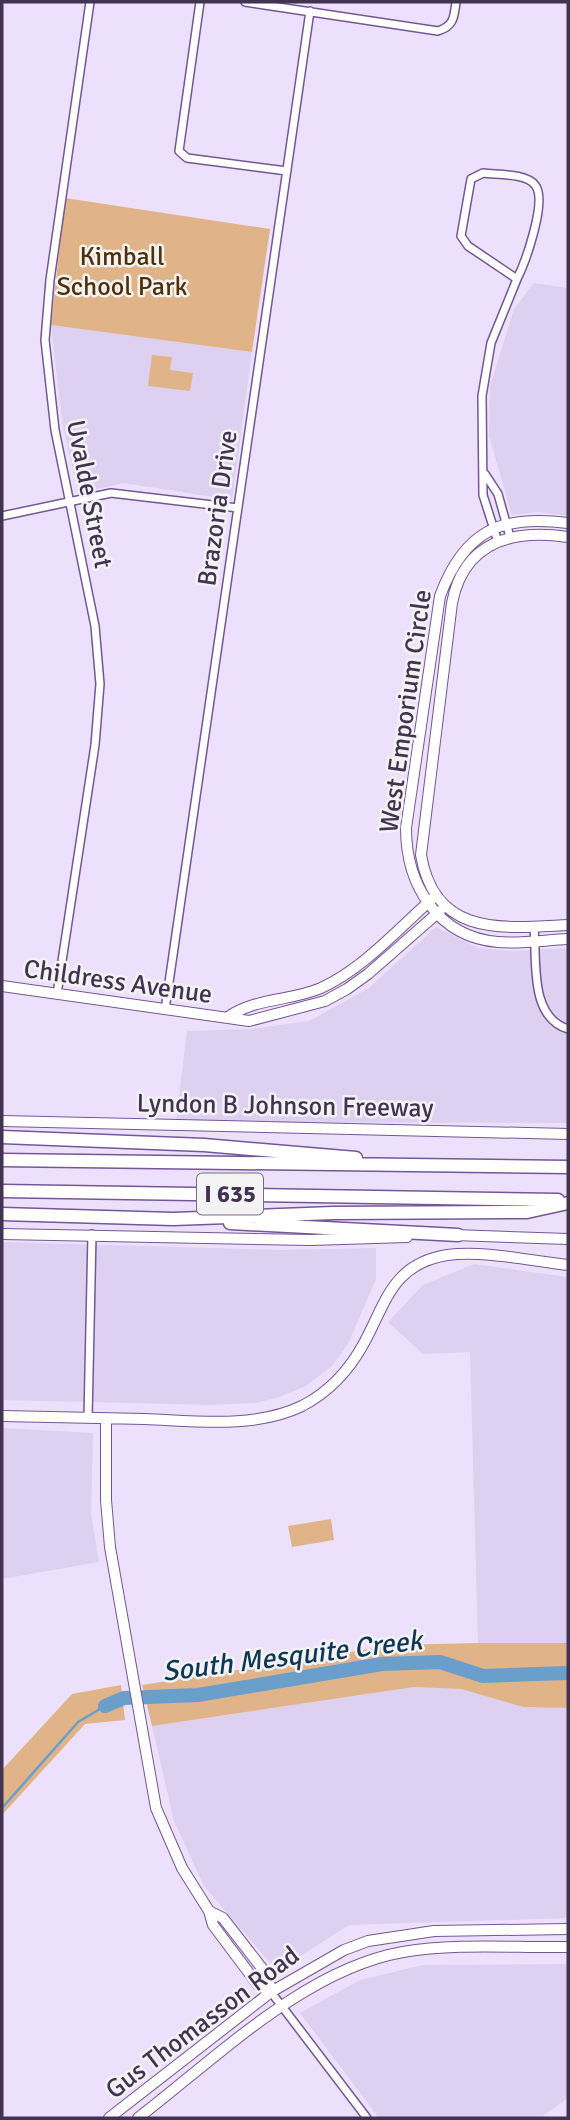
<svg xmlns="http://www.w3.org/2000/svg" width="570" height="2120" viewBox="0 0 570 2120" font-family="Signika,sans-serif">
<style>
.built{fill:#ded0f0}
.green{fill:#e0b488}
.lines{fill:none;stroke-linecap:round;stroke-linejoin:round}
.stream{stroke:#6a9fcc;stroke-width:2.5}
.river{stroke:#6a9fcc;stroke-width:14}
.street-casing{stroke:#755697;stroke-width:10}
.secondary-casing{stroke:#755697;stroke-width:12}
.highway-casing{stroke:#755697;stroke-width:15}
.street{stroke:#fff;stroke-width:7}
.secondary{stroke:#fff;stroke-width:10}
.highway{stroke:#fff;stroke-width:12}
.labels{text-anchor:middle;stroke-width:5;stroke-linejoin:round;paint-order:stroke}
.shield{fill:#f3f3f3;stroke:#766d82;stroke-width:2}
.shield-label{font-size:24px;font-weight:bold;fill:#413351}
.park-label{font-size:26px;fill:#513008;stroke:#f3f3f3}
.street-label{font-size:26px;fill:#413351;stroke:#f3f3f3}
.water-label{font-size:28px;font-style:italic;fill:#0d3755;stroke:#f3f3f3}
</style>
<rect width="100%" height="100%" fill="#ede0fd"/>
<path class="built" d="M534 283 568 288V516L537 512 512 515 489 436 490 386 514 309Z
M51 325 252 352 232 500 124 483 78 493 62 422Z
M436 927 478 948 510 951 568 948V1123L176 1122 187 1031 250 1029 309 1021 369 988Z
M2 1242 280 1250 376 1248V1279L349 1342 333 1365 306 1386 277 1398 254 1403 212 1405 2 1400Z
M474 1264 568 1277V1643H478L470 1352 423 1354 388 1322 423 1285Z
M2 1428 93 1433 91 1514 99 1562 2 1579Z
M414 1687 461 1689 523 1707 568 1708V1918L349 1925 277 1971 204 1886 174 1821 152 1726Z
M568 1964V2098L540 2118H379L300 2013 360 1980 423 1965Z"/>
<path class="green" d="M65 198 270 229 252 352 51 325Z
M152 355 172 357 170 370 193 373 190 391 148 386Z
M331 1519 334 1540 292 1547 288 1526Z
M478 1643H568V1708L523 1707 461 1689 414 1687 152 1726 142 1685 394 1645Z
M121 1685 125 1720 85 1724 2 1815V1770L72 1694Z"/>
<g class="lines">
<path class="stream" d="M2 1808 78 1722 105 1706"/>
<path class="river" d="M105 1706 124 1698 198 1695 382 1664 440 1662 483 1676 568 1673"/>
<g class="street-casing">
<path id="street" d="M200 2 179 151 187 158 287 171
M245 2 438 31C454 26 454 17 456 2
M483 173C496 175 526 173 535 185 548 200 525 263 517 279L468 246 461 236 471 179Z
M485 474 498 494 510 537
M2 516 111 493 238 508
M498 542 483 495 482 396 491 343 517 279
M534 927C537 961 529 1017 568 1029
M57 994 95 745 100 684 95 626 55 430 45 340 50 280 90 2
M165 1010 310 11
M88 1418 92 1234
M271 1992 367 2118"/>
</g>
<g class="secondary-casing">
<path id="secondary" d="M568 523C501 514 464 531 440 596L406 828C406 884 437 937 498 942 521 944 545 940 568 939
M568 537C513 529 464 541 452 603L421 855C435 938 504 928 568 925
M2 986 249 1021 325 1001 347 989 368 974 440 911
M228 1017C255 998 291 1001 321 988 364 968 398 929 432 899
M2 1121 568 1134
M2 1234 311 1240 407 1237
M454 1235 568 1239
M2 1416C49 1417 97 1418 145 1419 196 1421 254 1429 302 1406 329 1392 350 1369 364 1343 386 1303 392 1264 447 1255 485 1250 530 1261 568 1265
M106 1419V1500L110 1547 156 1808 182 1868 209 1911 213 1925 258 1985 271 1992
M209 1911 223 1918 268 1976 271 1992
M109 2118 271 1992 344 1950 368 1941 434 1931 568 1929
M138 2118C215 2059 305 1969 403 1952 456 1943 514 1948 568 1947"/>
</g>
<g class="highway-casing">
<path id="highway" d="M2 1137 204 1145 356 1158
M2 1160 568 1167
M2 1191 558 1200
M2 1214 173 1219 333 1213 527 1212 568 1203
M230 1223 458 1235"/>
</g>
<use href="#street" class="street"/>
<use href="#secondary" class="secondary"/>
<use href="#highway" class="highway"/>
</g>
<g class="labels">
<rect class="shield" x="197" y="1173.5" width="66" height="41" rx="5"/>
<g class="shield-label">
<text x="230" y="1202">I 635</text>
</g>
<g class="park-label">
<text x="122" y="265">Kimball<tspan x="122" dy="30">School Park</tspan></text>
</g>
<g class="street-label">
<text transform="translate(90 494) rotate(79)" y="9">Uvalde Street</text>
<text transform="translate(217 508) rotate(-82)" y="9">Brazoria Drive</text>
<text transform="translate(405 711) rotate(-82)" y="9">West Emporium Circle</text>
<text transform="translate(118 981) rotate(8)" y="9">Childress Avenue</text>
<text transform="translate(285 1105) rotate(1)" y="9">Lyndon B Johnson Freeway</text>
<text transform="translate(202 2022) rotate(-37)" y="9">Gus Thomasson Road</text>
</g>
<g class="water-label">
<text transform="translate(292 1655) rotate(-7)" y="10">South Mesquite Creek</text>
</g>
</g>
<rect width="570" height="2120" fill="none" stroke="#413351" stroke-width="7"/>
</svg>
